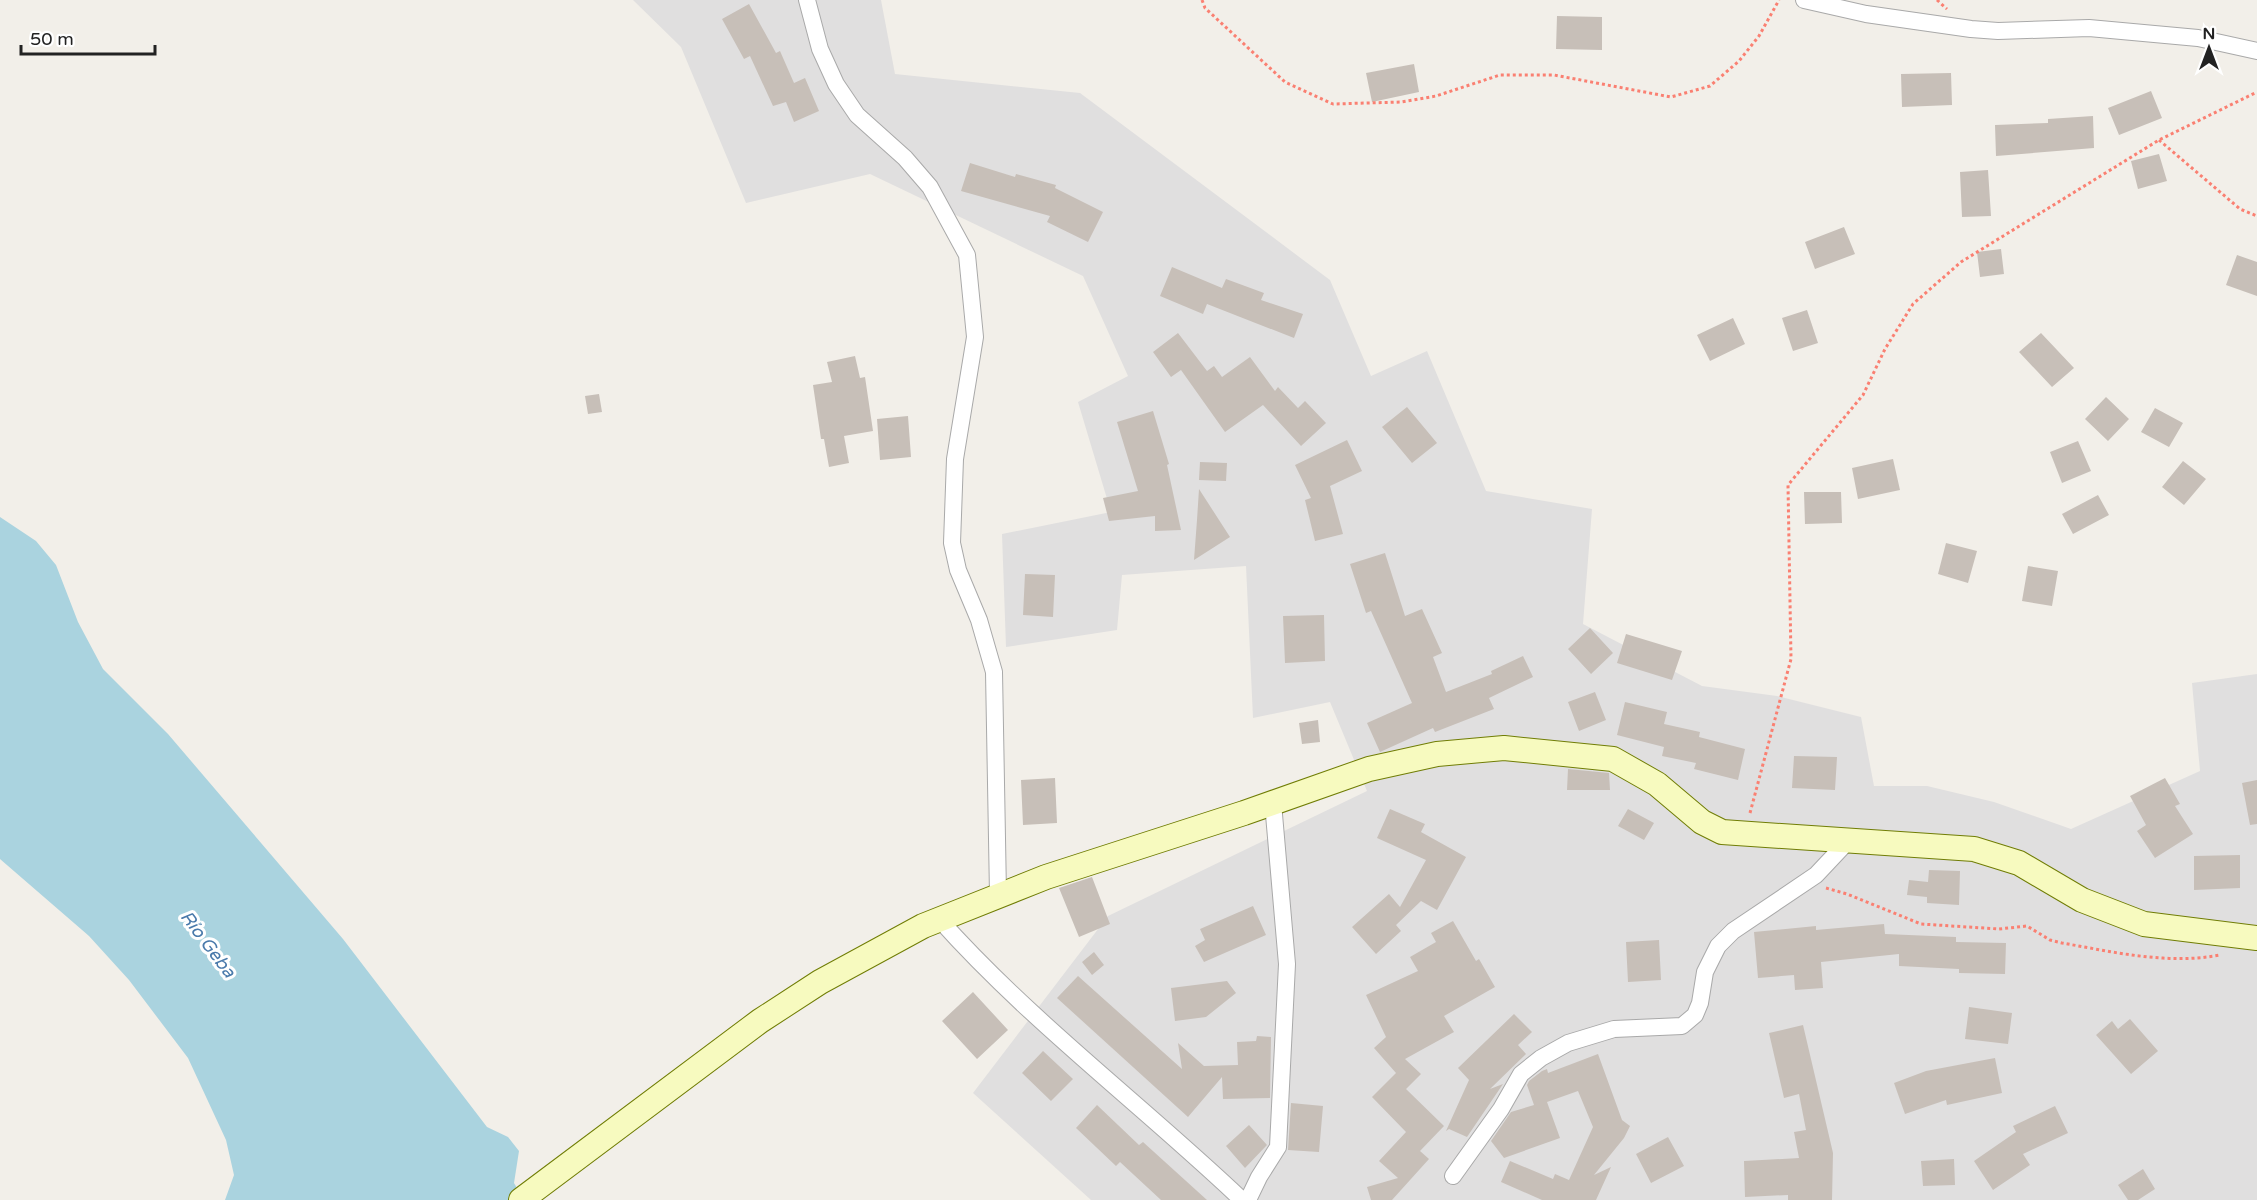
<svg xmlns="http://www.w3.org/2000/svg" width="2257" height="1200" viewBox="0 0 2257 1200" font-family="'Varela Round',sans-serif">
<style>
.residential{fill:#e0dfdf}
.water{fill:#aad3df}
.building{fill:#c7bfb8}
.lines{fill:none;stroke-linecap:round;stroke-linejoin:round}
.street-casing{stroke:#a9a9a9;stroke-width:18}
.secondary-casing{stroke:#707d05;stroke-width:26}
.path{stroke:#fa8072;stroke-width:3;stroke-dasharray:3 3;stroke-linecap:butt}
.street{stroke:#fff;stroke-width:16}
.secondary{stroke:#f7fabf;stroke-width:24}
.labels{text-anchor:middle;stroke-width:6;stroke-linejoin:round;paint-order:stroke}
.water-label{font-size:18px;font-style:italic;fill:#4a7aab;stroke:#fff}
</style>
<rect width="100%" height="100%" fill="#f2efe9"/>
<path class="residential" d="M633 0H881L895 74 1080 93 1330 280 1371 376 1427 351 1486 491 1592 509 1583 624 1702 686 1777 696 1861 717 1874 786H1927L1994 802 2071 829 2200 771 2192 683 2257 674V1200H1091L973 1093 1108 916 1367 791 1330 702 1253 718 1246 566 1122 575 1117 630 1006 647 1002 534 1111 512 1078 402 1128 376 1083 276 870 174 746 203 681 47Z"/>
<path class="water" d="M0 517 36 541 56 565 78 622 103 669 168 734 343 939 487 1127 508 1137 519 1151 514 1183 524 1200H225L234 1175 226 1140 188 1058 129 980 89 936 0 859Z"/>
<path class="building" d="M749 4 776 53 780 51 794 83 805 78 819 111 794 122 786 102 773 106 750 56 744 59 722 19Z
M1557 16 1602 17V50L1556 49Z
M1414 64 1419 92 1372 102 1366 73Z
M1951 73 1952 105 1902 107 1901 74Z
M2151 91 2162 118 2119 135 2108 108Z
M2093 116 2094 148 1996 156 1995 125 2048 123V119Z
M2159 154 2167 181 2138 189 2131 161Z
M970 163 1015 177 1016 174 1056 185 1055 188 1103 212 1088 242 1047 222 1050 216 961 191Z
M1988 170 1991 216 1962 217 1960 172Z
M1844 227 1855 254 1815 269 1805 242Z
M2001 249 2004 274 1980 277 1977 252Z
M2237 255 2257 262V296L2226 285Z
M1172 267 1222 288 1226 279 1264 293 1261 300 1303 314 1294 338 1207 304 1203 314 1160 296Z
M1807 310 1818 343 1793 351 1782 318Z
M1733 318 1745 344 1710 361 1697 335Z
M1178 333 1207 371 1214 366 1222 377 1250 357 1275 391 1278 387 1298 408 1305 401 1326 423 1301 446 1263 405 1225 432 1181 370 1171 377 1153 352Z
M2041 333 2074 368 2052 387 2019 352Z
M855 356 860 378 865 377 873 431 844 436 849 463 829 467 824 439H821L813 385 832 382 827 362Z
M599 394 602 412 588 414 585 396Z
M2106 397 2129 419 2108 441 2085 419Z
M1407 407 1437 443 1412 463 1382 427Z
M2155 408 2183 423 2169 447 2141 432Z
M1153 411 1169 464 1167 465 1181 530 1155 531V516L1109 521 1103 498 1138 491 1117 422Z
M908 416 911 457 880 460 877 419Z
M1347 440 1362 471 1330 486 1343 534 1315 541 1305 500 1311 498 1295 465Z
M2078 441 2091 471 2062 483 2050 452Z
M1893 459 1900 490 1858 499 1852 468Z
M2183 461 2206 479 2184 505 2162 487Z
M1200 462 1227 463 1226 481 1199 480Z
M1199 489 1230 537 1194 560 1197 520Z
M1804 492H1841L1842 523 1805 524Z
M2098 495 2109 515 2073 534 2062 514Z
M1946 543 1977 551 1968 583 1938 574Z
M1385 553 1405 616 1422 609 1442 653 1433 657 1446 692 1492 674 1491 671 1523 656 1533 677 1489 698 1494 709 1435 732 1433 728 1380 752 1367 723 1412 703 1371 611 1366 613 1350 564Z
M2028 566 2058 571 2052 606 2022 601Z
M1025 574 1055 575 1053 617 1023 615Z
M1324 615 1325 661 1285 663 1283 616Z
M1590 628 1613 653 1591 674 1568 649Z
M1626 634 1682 651 1672 680 1617 663Z
M1595 692 1606 720 1579 731 1568 702Z
M1625 702 1667 712 1664 724 1700 732 1699 737 1745 749 1738 780 1694 769 1696 763 1662 756 1664 747 1617 735Z
M1318 720 1320 742 1302 744 1299 723Z
M1794 756 1837 757 1835 790 1792 788Z
M1568 769 1609 773 1610 790H1567Z
M1055 778 1057 823 1023 825 1021 780Z
M2165 778 2180 804 2175 806 2193 834 2155 858 2137 831 2146 825 2130 796Z
M2257 780V824L2250 825 2242 783Z
M1390 809 1425 824 1421 832 1466 857 1437 910 1421 901 1396 925 1401 931 1376 954 1352 927 1389 894 1400 907 1426 860 1377 838Z
M1628 809 1654 823 1644 840 1618 826Z
M2240 855V888L2194 890V856Z
M1929 870 1960 871 1959 905 1927 903V897L1907 895 1909 880 1928 882Z
M1092 877 1110 924 1079 937 1059 888Z
M1253 906 1266 935 1204 962 1195 946 1205 940 1200 929Z
M1453 921 1476 961 1479 959 1495 987 1444 1016 1454 1032 1405 1059 1421 1074 1406 1089 1444 1126 1420 1151 1429 1159 1392 1200H1371L1367 1187 1398 1178 1379 1161 1406 1132 1372 1097 1396 1073 1374 1048 1386 1037 1366 995 1418 971 1410 957 1436 942 1431 933Z
M1884 924 1885 934 1956 937V942L2006 943 2005 974 1959 973V969L1899 966V954L1821 962 1823 988 1795 990 1794 975 1758 978 1754 932 1816 926V930Z
M1659 940 1661 980 1628 982 1626 942Z
M1094 952 1104 965 1092 975 1082 962Z
M1078 976 1182 1069 1178 1043 1204 1066 1238 1065 1237 1042 1256 1041 1257 1036 1271 1037 1270 1098 1223 1099 1222 1077 1188 1117 1057 998Z
M1227 981 1236 993 1206 1017 1175 1021 1171 988Z
M973 992 1008 1030 977 1059 942 1021Z
M1969 1007 2012 1013 2008 1044 1965 1039Z
M1514 1014 1532 1032 1518 1045 1526 1054 1490 1089 1503 1084 1467 1137 1449 1129 1446 1131 1469 1080 1458 1068Z
M2130 1019 2158 1051 2131 1074 2096 1035 2112 1021 2118 1029Z
M1803 1025 1833 1153 1832 1200H1788V1195L1745 1197 1744 1161 1799 1158 1794 1132 1806 1130 1799 1094 1784 1098 1769 1033Z
M1043 1051 1073 1079 1051 1101 1022 1073Z
M1598 1054 1622 1120 1630 1126 1624 1138 1594 1175 1611 1167 1596 1200H1542L1501 1182 1510 1161 1553 1179 1555 1174 1569 1180 1593 1127 1578 1091 1547 1102 1560 1138 1504 1158 1491 1141 1511 1112 1534 1105 1527 1085 1529 1081 1542 1071 1547 1069 1548 1073Z
M1995 1058 2002 1093 1947 1105 1946 1100 1905 1114 1894 1083 1926 1071Z
M1291 1103 1323 1106 1319 1152 1288 1150Z
M1097 1105 1139 1145 1143 1142 1207 1200H1161L1120 1162 1116 1166 1076 1128Z
M2055 1106 2068 1133 2023 1154 2030 1165 1993 1190 1974 1161 2016 1132 2013 1126Z
M1249 1125 1267 1145 1245 1168 1226 1146Z
M1668 1137 1684 1166 1651 1183 1636 1154Z
M1954 1159 1955 1185 1923 1186 1921 1161Z
M2143 1169 2155 1189 2138 1200H2128L2118 1185Z"/>
<g class="lines">
<g class="street-casing">
<path id="street" d="M807 0 820 49 836 84 857 115 905 158 930 187 967 255 975 337 955 459 952 543 958 570 979 620 994 672 998 894
M1804 0 1866 14 1971 29 1998 31 2089 28 2198 38 2257 51
M939 919C1031 1022 1142 1105 1242 1200
M1453 1176 1501 1109 1521 1074 1541 1058 1568 1043 1614 1029 1682 1026 1695 1015 1700 1003 1705 972 1718 946 1733 931 1816 875 1848 841
M1248 1200 1259 1177 1278 1147 1287 964 1273 803"/>
</g>
<g class="secondary-casing">
<path id="secondary" d="M521 1200 760 1021 820 982 923 926 1046 877 1244 813 1369 769 1437 754 1504 748 1613 759 1657 784 1702 822 1722 832 1974 849 2019 863 2082 900 2144 924 2257 938"/>
</g>
<path class="path" d="M1202 0 1205 8 1285 82 1333 104 1401 102 1436 96 1500 75H1554L1671 97 1710 86 1739 61 1759 36 1779 0
M1937 0 1947 9
M2159 140 2240 209 2257 216
M1750 813 1791 659 1788 485 1863 395 1885 349 1913 304 1961 262 2159 140 2257 92
M1826 888 1847 894 1921 924 1999 929 2027 926 2050 940 2062 943C2114 952 2167 965 2220 955"/>
<use href="#street" class="street"/>
<use href="#secondary" class="secondary"/>
</g>
<g class="labels">
<g class="water-label">
<text transform="translate(208 944) rotate(53)" y="6">Río Geba</text>
</g>
</g>
<g transform="translate(2209 48)" stroke="#ffffff" stroke-width="4.5" paint-order="stroke">
<path d="M0-4.5L10 22L0 15L-10 22Z" fill="#222222"/>
<text y="-9" font-size="16" font-weight="bold" text-anchor="middle" fill="#222222">N</text>
</g>
<path d="M21 45v9h134v-9" fill="none" stroke="#222222" stroke-width="3"/>
<text x="30" y="45" font-size="18" fill="#222222" stroke="#ffffff" stroke-width="4.5" paint-order="stroke">50 m</text>
</svg>
